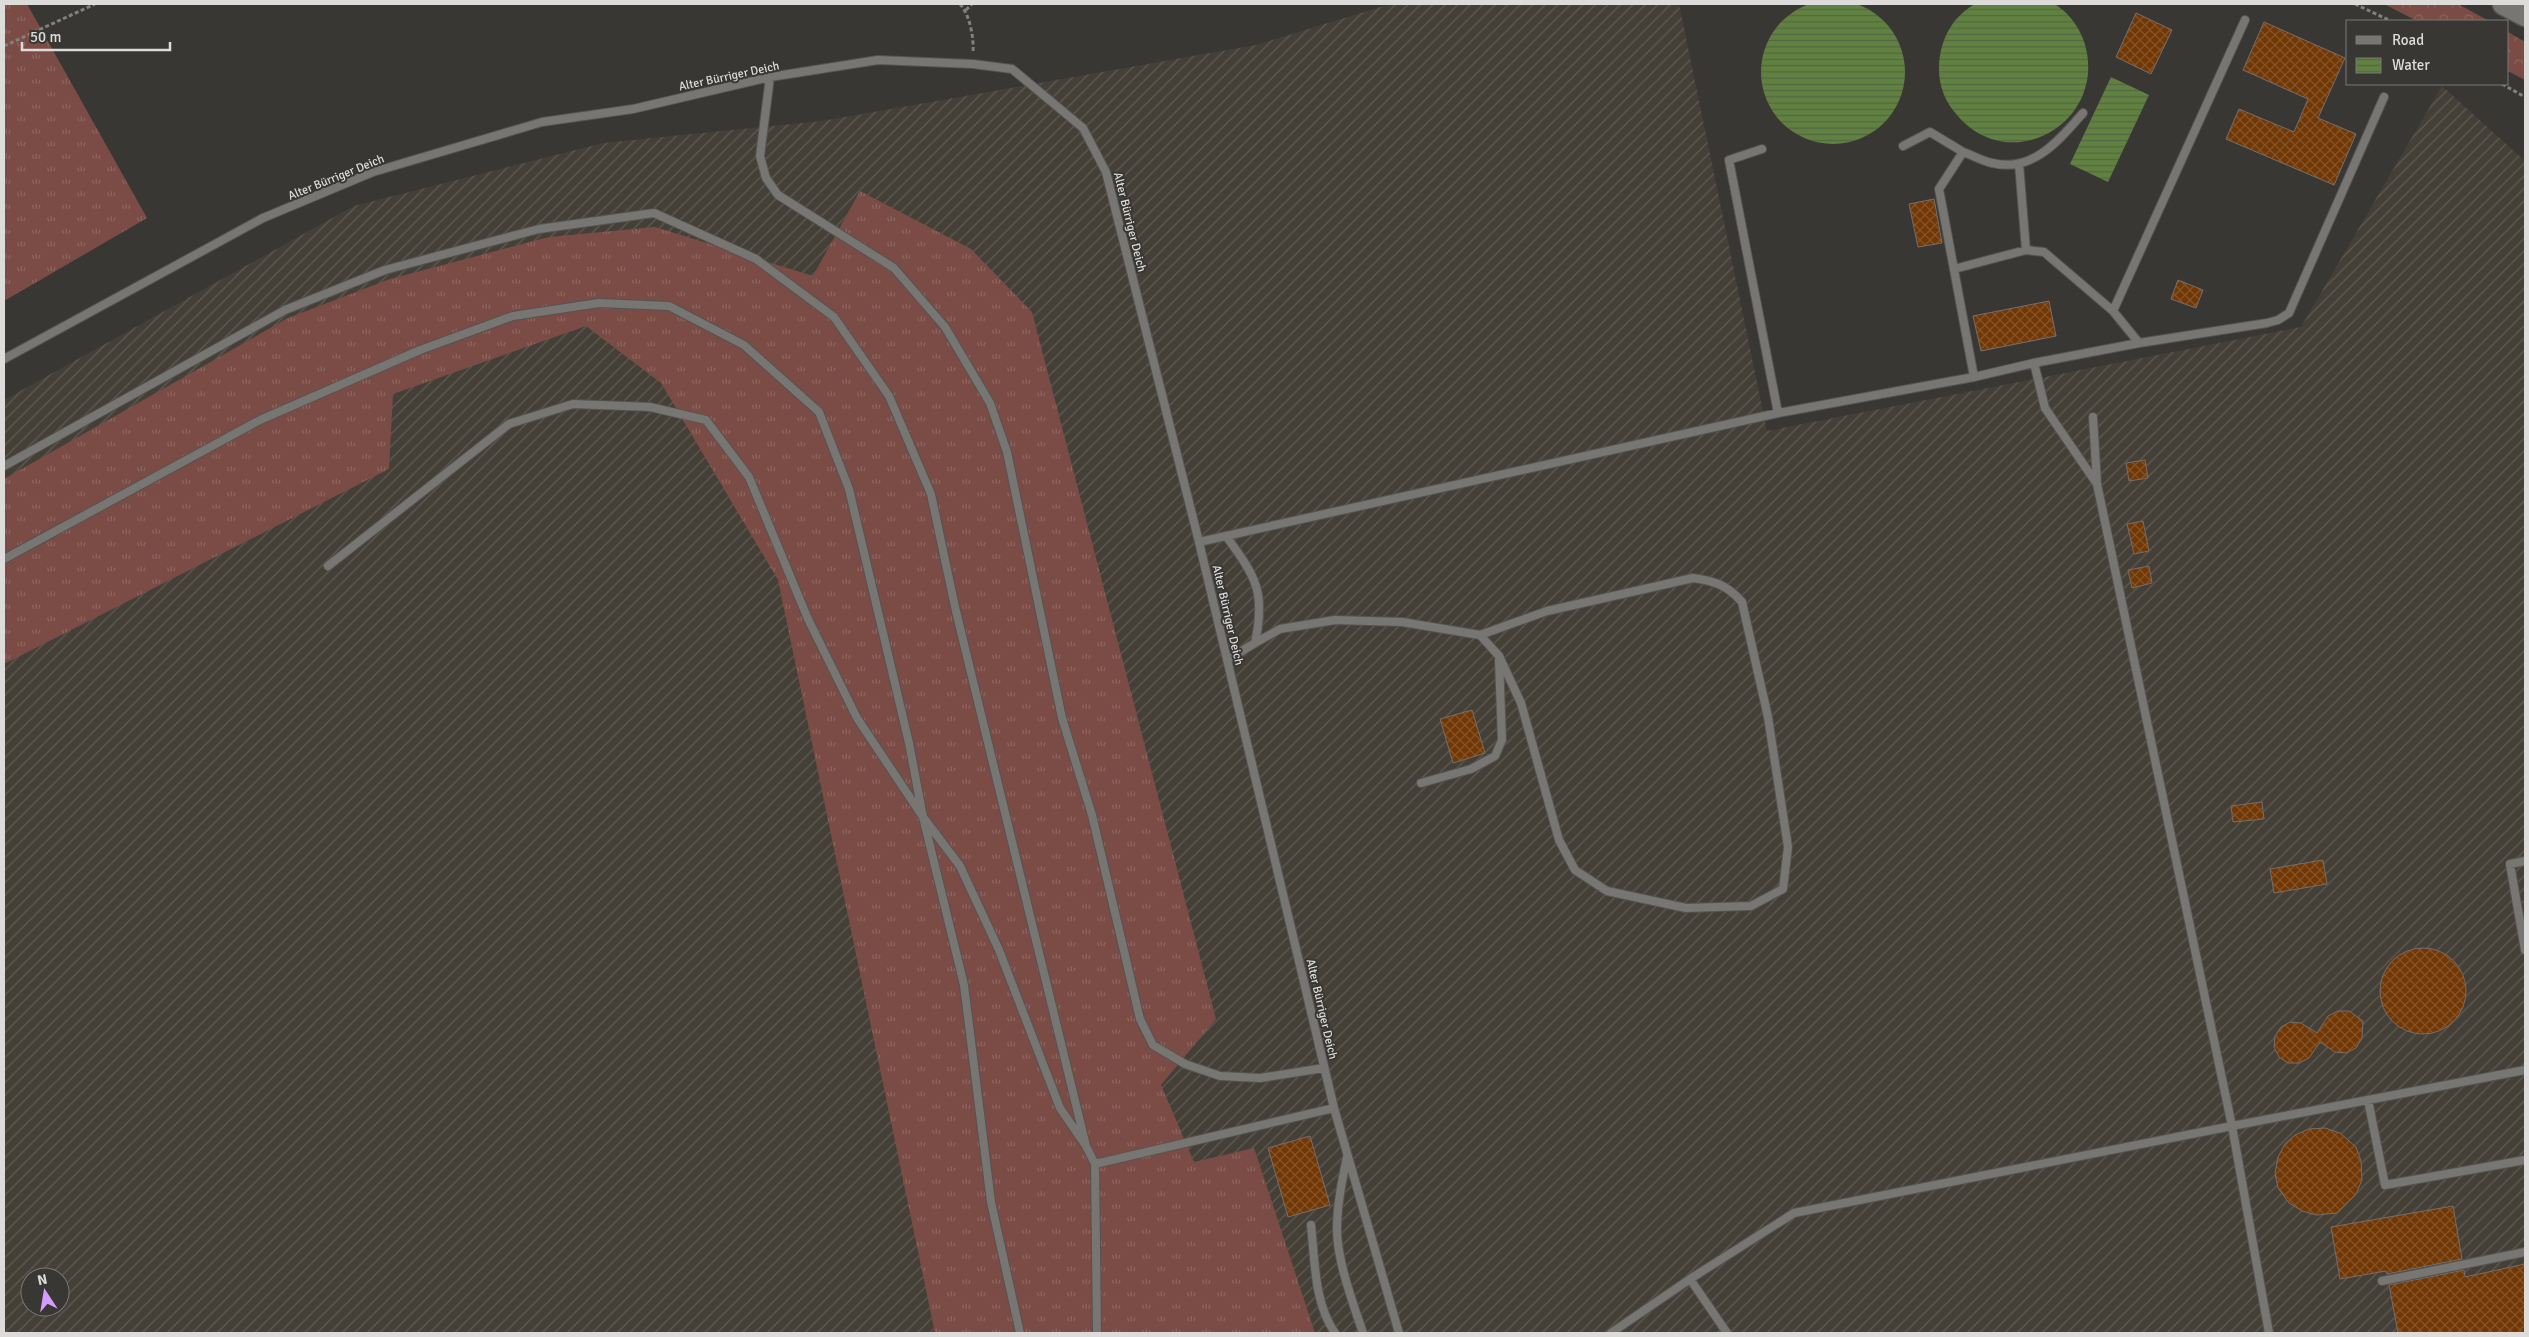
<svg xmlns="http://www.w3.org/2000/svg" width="2529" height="1337" viewBox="0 0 2529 1337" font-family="Signika,sans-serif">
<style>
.industrial{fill:url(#industrial-furrows);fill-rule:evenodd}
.grass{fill:url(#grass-tufts)}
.forest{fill:url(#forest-crowns)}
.water{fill:url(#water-rules)}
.building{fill:url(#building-cross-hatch);stroke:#736f6d}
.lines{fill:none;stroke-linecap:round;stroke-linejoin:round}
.lane-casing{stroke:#555351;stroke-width:10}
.secondary-casing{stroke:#555351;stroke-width:25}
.path{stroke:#82807e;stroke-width:3;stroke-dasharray:4 2.5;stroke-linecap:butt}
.lane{stroke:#787673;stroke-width:8}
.secondary{stroke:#787673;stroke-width:22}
.labels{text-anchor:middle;stroke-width:4;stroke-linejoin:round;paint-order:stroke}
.street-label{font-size:12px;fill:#dddcda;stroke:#393734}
</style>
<defs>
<pattern id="industrial-furrows" width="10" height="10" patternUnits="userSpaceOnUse" patternTransform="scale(1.25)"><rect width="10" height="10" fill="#454037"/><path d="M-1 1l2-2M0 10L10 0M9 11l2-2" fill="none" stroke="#5f5b53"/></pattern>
<pattern id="grass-tufts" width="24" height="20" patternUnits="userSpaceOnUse" patternTransform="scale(1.25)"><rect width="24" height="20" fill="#7b4c45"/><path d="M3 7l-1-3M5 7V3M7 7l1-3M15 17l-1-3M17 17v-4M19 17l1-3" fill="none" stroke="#8d655f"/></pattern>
<pattern id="forest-crowns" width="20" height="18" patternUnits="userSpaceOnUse" patternTransform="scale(1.25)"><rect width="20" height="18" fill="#7b4c45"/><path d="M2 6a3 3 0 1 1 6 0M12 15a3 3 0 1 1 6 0" fill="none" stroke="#8d655f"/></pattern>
<pattern id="water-rules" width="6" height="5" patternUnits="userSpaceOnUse" patternTransform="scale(1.25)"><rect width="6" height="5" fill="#608141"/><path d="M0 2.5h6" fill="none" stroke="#546841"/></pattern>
<pattern id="building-cross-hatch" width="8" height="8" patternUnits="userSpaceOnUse" patternTransform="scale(1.25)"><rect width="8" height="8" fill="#713704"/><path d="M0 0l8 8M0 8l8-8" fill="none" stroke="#855328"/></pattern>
</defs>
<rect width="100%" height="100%" fill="#393734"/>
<path class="industrial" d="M1390 4H1679L1767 431 2301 327 2442 86 2525 161V1333H4V400L354 206 603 143 822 121 1256 45ZM30 1277H60V1307H30Z"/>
<path class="grass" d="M4 4H27L147 218 4 301Z
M860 191 971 249 1032 312 1216 1019 1161 1085 1194 1162 1254 1148 1315 1333H935L778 580 661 383 586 326 393 394 389 469 4 664V479L288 318 390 279 549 237 655 227 813 276Z"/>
<path class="forest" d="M2384 4H2458L2489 21H2417Z
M2508 32 2525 42V80L2508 71Z"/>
<path class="water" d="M1761 72a72 72 0 1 1 144 0a72 72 0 1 1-144 0Z
M1975 4H2054C2071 13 2084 34 2087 53 2100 128 2007 175 1957 115 1946 103 1939 87 1939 70 1939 43 1950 18 1975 4Z
M2111 77 2149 95 2108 182 2070 164Z"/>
<path class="building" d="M2136 13 2172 30 2151 74 2116 57Z
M2264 22 2345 58 2318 118 2356 134 2334 185 2226 139 2239 109 2294 132 2308 99 2243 70Z
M1934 199 1942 243 1918 247 1909 204Z
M2178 280 2203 290 2196 308 2171 299Z
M2049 301 2056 336 1981 351 1973 316Z
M2145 460 2148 478 2129 481 2126 463Z
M2143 521 2149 551 2134 554 2127 524Z
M2149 566 2152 583 2132 588 2128 570Z
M1472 710 1485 753 1453 763 1440 719Z
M2262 802 2264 819 2233 822 2231 806Z
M2323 860 2327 884 2274 893 2270 869Z
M2380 991a43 43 0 1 1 86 0a43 43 0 1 1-86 0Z
M2338 1011H2349L2363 1021 2362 1038 2356 1048 2346 1053 2335 1052 2320 1042 2309 1058 2299 1063H2288L2279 1057 2274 1047 2275 1036 2281 1027 2290 1022 2301 1023 2317 1033 2328 1016Z
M2325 1128 2340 1133 2356 1147 2361 1161 2362 1180 2356 1194 2337 1213 2316 1215 2302 1211 2289 1203 2278 1188 2275 1173 2278 1157 2285 1144 2295 1135 2309 1129Z
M1310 1136 1330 1205 1288 1217 1268 1148Z
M2453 1206 2462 1259 2387 1274 2386 1271 2340 1279 2331 1227Z
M2525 1264V1333H2398L2389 1285 2464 1270 2465 1277Z"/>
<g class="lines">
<g class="lane-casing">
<path id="lane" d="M770 77 760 156 766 178 778 195 894 268 945 327 990 403 1007 452 1062 718 1092 815 1140 1019 1153 1045 1185 1064 1220 1076 1260 1078 1324 1068
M1903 146 1930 132 1963 152
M1762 149 1729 160 1778 413
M2026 250 2044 252 2113 311 2139 343
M1954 269 2026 250 2019 164
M2113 311 2245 20
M4 359 263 218 373 172 542 122 633 109 770 77 878 60 973 64 1012 69 1083 128 1106 172 1199 542 1334 1108 1399 1333
M2034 363 2139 343 2267 323 2278 320 2289 313 2384 97
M1974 377 1939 189 1963 152C1972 155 1982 161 1992 163 2033 173 2059 140 2083 113
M2093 417 2097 483
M4 466 285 310 385 270 539 229 654 213 756 259 834 317 889 396 931 494 955 607 1086 1146
M1226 536C1256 577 1266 592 1255 643L1227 660
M1199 542 1778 413 1974 377 2034 363 2045 408 2097 484 2232 1126 2525 1070
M4 559 260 420 420 350 513 316 599 303 669 306 744 345 819 412 849 489 909 743 923 817 964 985 991 1202 1020 1333
M328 566 509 424 573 404 650 407 706 420 749 477 808 619 857 718 923 817 960 866 999 950 1060 1108 1086 1146 1095 1164 1334 1108
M1255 643 1280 629 1335 620 1402 622 1480 635 1547 611 1693 578C1715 581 1727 585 1742 602L1768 717 1788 847 1783 889 1751 906 1686 908 1607 891 1575 870 1559 840 1521 703 1499 656 1480 635
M1421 783 1471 769 1495 756 1502 740 1499 660
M2525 861 2510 864 2525 950
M2368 1100 2385 1185 2525 1160
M1347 1157C1342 1181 1337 1205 1337 1229 1337 1261 1353 1303 1363 1333
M1095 1164 1097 1333
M1311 1225C1315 1261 1314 1303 1335 1333
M1690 1279 1727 1333
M2382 1281 2525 1252
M1611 1333 1690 1279 1794 1213 2232 1126 2269 1333"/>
</g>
<g class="secondary-casing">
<path id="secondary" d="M2504 4 2525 15"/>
</g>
<path class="path" d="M960 4C970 15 974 38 973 53
M2355 4 2391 21
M966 10 972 4
M4 46 95 4
M2502 84 2525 97"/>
<use href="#lane" class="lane"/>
<use href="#secondary" class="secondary"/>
</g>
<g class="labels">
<g class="street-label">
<text transform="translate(729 76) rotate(-12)" y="4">Alter Bürriger Deich</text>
<text transform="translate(336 177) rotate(-22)" y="4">Alter Bürriger Deich</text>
<text transform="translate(1130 222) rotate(76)" y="4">Alter Bürriger Deich</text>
<text transform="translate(1228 615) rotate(77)" y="4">Alter Bürriger Deich</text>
<text transform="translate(1322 1009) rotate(77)" y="4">Alter Bürriger Deich</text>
</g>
</g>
<rect width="2529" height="1337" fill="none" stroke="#dddcda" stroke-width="10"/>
<rect x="2346" y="20" width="162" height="65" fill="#393734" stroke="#7b7976"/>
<rect x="2356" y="36" width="25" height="8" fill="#787673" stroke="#7b7976"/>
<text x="2392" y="45" font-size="15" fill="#dddcda">Road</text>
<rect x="2356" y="58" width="25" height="15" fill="url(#water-rules)" stroke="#7b7976"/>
<text x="2392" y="70" font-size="15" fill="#dddcda">Water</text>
<g transform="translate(45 1292) rotate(348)"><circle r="24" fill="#393734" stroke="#7b7976"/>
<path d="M0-4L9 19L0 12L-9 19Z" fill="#d59cfb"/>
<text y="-8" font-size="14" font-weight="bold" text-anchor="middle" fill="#dddcda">N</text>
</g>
<path d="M22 42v8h148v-8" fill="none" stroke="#dddcda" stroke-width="2.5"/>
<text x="30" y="42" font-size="15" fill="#dddcda" stroke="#393734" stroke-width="4" paint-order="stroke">50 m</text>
</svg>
